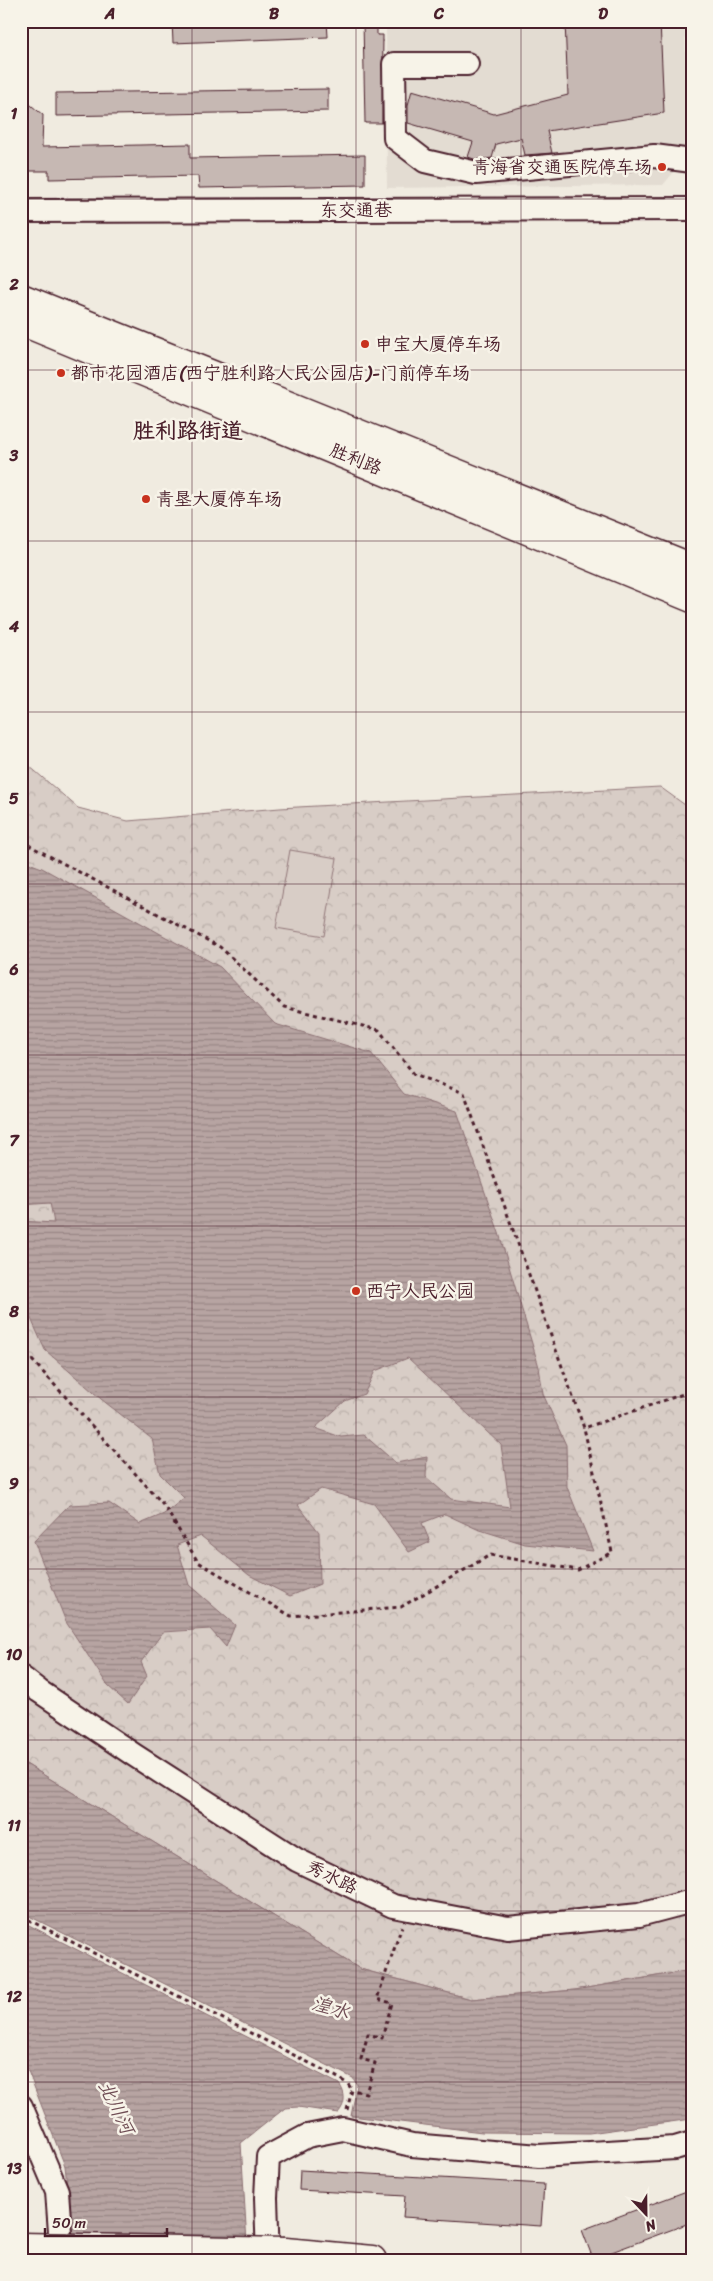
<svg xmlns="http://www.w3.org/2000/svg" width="713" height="2281" viewBox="0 0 713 2281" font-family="Sriracha,'LXGW WenKai TC',sans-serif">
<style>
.built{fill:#e3dcd2}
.park{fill:url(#park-crowns);stroke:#917678}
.pitch{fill:#d8cdc6;stroke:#917678}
.water{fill:url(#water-rules);stroke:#8b6f72;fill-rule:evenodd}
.building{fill:#c6b8b3;stroke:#4a1f2b}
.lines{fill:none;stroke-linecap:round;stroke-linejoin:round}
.minor-casing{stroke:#4a1f2b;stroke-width:26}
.major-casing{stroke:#4a1f2b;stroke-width:31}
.highway-casing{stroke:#4a1f2b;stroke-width:31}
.path{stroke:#4a1f2b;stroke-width:3;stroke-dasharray:4 4;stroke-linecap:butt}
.minor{stroke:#f7f3e8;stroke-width:22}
.major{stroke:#f7f3e8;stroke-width:28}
.highway{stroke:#f7f3e8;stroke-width:28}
.highway-bridge-casing{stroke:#4a1f2b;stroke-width:31;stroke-linecap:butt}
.highway-bridge{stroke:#f7f3e8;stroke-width:28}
.grid{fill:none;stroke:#4a1f2b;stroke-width:1;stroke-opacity:0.55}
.poi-dot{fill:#c8321e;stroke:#f7f3e8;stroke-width:2}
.labels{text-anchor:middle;stroke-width:5;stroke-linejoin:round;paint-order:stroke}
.poi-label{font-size:18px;fill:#4a1f2b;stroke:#f7f3e8;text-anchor:start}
.street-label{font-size:18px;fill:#4a1f2b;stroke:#f7f3e8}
.water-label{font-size:19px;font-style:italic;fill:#704e55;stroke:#f7f3e8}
.district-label{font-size:22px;font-weight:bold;fill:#4a1f2b;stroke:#f7f3e8}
.neatline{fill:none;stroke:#4a1f2b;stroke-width:2}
.grid-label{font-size:16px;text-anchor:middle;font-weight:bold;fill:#4a1f2b}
</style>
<defs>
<pattern id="park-crowns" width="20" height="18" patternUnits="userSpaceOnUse" patternTransform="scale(1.25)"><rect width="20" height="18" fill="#d8cdc6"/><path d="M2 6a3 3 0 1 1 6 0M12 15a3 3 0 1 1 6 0" fill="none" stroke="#bbb0aa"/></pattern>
<pattern id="water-rules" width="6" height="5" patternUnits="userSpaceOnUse" patternTransform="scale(1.25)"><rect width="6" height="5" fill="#b7a4a2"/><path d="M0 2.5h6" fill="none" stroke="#978584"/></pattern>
</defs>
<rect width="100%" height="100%" fill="#f0ebe0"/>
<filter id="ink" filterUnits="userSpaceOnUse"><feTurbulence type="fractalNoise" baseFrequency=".02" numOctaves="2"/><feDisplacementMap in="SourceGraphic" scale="10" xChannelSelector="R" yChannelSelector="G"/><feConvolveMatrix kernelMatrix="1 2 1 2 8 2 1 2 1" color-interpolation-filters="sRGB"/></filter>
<g filter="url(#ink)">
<path class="built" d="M386 21H685L688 155 663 185 387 188Z"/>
<path class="park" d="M21 759 78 808 128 821 280 808 660 787 692 810V1970L575 1990 471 1999 360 1969 21 1761Z"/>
<path class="pitch" d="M290 850 337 858 324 936 276 928Z"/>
<path class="water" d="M21 860 42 868 220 967 275 1024 371 1053 404 1094 457 1111 499 1233 539 1367 543 1394 566 1445 567 1487 593 1551 525 1544 477 1529 445 1514 422 1523 430 1542 409 1552 374 1504 321 1489 298 1505 319 1532 320 1584 290 1596 249 1575 201 1536 177 1545 189 1585 235 1625 226 1647 210 1629 163 1632 141 1662 147 1676 128 1704 108 1686 66 1622 34 1541 69 1505 109 1503 140 1524 164 1514 184 1498 160 1474 152 1439 101 1399 45 1350 28 1312 27 1295 21 1285V1221L54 1223 50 1203 21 1205ZM408 1358 501 1445 510 1507 451 1499 426 1477 427 1457 396 1463 364 1435 341 1437 315 1428 345 1401 364 1394 375 1371Z
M21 1761 360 1969 471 1999 575 1990 692 1970V2119L589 2133 482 2132 351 2116 357 2085 353 2078 21 1912Z
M21 1921 339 2084C346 2093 346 2104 338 2113L298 2107 285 2108 241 2143 248 2260H75L65 2166 21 2053Z"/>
<path class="building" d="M172 21H327L328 37 173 43Z
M363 21H377V35H383L382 123H365Z
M565 21H660L664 113 547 131 552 153 525 155 521 138 496 144 492 158 477 160 468 157 473 142 408 123V105L412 90 494 114 568 95Z
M328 89V111L56 116V93Z
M21 97 43 115 42 147 190 144V158L365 155V185L199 188 198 176 49 179V171H21Z
M300 2170 544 2184 541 2226 403 2217 405 2196 299 2190Z
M692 2189V2222L593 2259 582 2230Z"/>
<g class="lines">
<g class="minor-casing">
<path id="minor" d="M467 64H394L395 138 425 161 476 173 654 156 692 161
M21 211 692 209
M21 1677 39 1691 134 1755 297 1860 393 1906 508 1928 639 1915 692 1901
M21 2106 57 2191 62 2260
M268 2260 266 2198 268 2157 307 2136 343 2129 412 2145 539 2156 675 2148 692 2143"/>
</g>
<g class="major-casing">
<path id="major" d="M21 298 692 568
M21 321 692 598"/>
</g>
<g class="highway-casing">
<path id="highway" d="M285 2252 372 2260"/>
</g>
<path class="path" d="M21 841 220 947 284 1007 379 1030 414 1074 464 1093 584 1428 692 1391
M21 1348 163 1504 198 1562 291 1616 401 1607 490 1555 578 1570 612 1552 584 1428
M21 1916 335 2076 348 2084 352 2090
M347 2110 352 2090 366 2093 375 2063 361 2059 368 2034 382 2038 392 2003 377 1999 402 1926"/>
<use href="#minor" class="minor"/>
<use href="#major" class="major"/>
<use href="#highway" class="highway"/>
<g class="highway-bridge-casing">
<path id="highway-bridge" d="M21 2247 285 2252"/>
</g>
<use href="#highway-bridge" class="highway-bridge"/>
</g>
</g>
<path class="grid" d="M192 21V2260M356 21V2260M521 21V2260M21 199H692M21 370H692M21 541H692M21 712H692M21 884H692M21 1055H692M21 1226H692M21 1397H692M21 1569H692M21 1740H692M21 1911H692M21 2082H692"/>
<g class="poi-dot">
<circle cx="662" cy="167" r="5"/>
<circle cx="365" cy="344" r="5"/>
<circle cx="61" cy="373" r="5"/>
<circle cx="146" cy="499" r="5"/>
<circle cx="356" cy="1291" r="5"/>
</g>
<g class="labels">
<g class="poi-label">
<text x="652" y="173" text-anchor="end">青海省交通医院停车场</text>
<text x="375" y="350">申宝大厦停车场</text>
<text x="71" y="379">都市花园酒店(西宁胜利路人民公园店)-门前停车场</text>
<text x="156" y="505">青垦大厦停车场</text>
<text x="366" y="1297">西宁人民公园</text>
</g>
<g class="street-label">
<text x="356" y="216">东交通巷</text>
<text transform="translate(356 459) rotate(22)" y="6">胜利路</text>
<text transform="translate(332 1877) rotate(26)" y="6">秀水路</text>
</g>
<g class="water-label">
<text transform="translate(331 2007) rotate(16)" y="7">湟水</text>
<text transform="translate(117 2107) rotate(64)" y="7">北川河</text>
</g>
<g class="district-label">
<text x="188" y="438">胜利路街道</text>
</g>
</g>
<rect width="713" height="2281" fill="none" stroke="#f7f3e8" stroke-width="55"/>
<g transform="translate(646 2214) rotate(158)" stroke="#f7f3e8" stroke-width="4" paint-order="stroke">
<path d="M0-4L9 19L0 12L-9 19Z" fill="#4a1f2b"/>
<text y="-8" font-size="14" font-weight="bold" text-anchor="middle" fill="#4a1f2b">N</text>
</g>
<path d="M45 2228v8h122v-8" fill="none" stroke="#4a1f2b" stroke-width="2.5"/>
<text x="52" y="2228" font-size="15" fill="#4a1f2b" stroke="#f7f3e8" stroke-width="4" paint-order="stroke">50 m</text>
<rect x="28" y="28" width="658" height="2226" class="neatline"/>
<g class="grid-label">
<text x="110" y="19">A</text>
<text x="274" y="19">B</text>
<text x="439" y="19">C</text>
<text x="603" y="19">D</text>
<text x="14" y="119">1</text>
<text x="14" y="290">2</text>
<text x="14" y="461">3</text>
<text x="14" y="632">4</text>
<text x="14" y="804">5</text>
<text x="14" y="975">6</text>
<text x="14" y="1146">7</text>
<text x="14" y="1317">8</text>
<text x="14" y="1489">9</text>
<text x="14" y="1660">10</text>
<text x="14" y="1831">11</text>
<text x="14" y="2002">12</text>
<text x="14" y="2174">13</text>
</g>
</svg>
